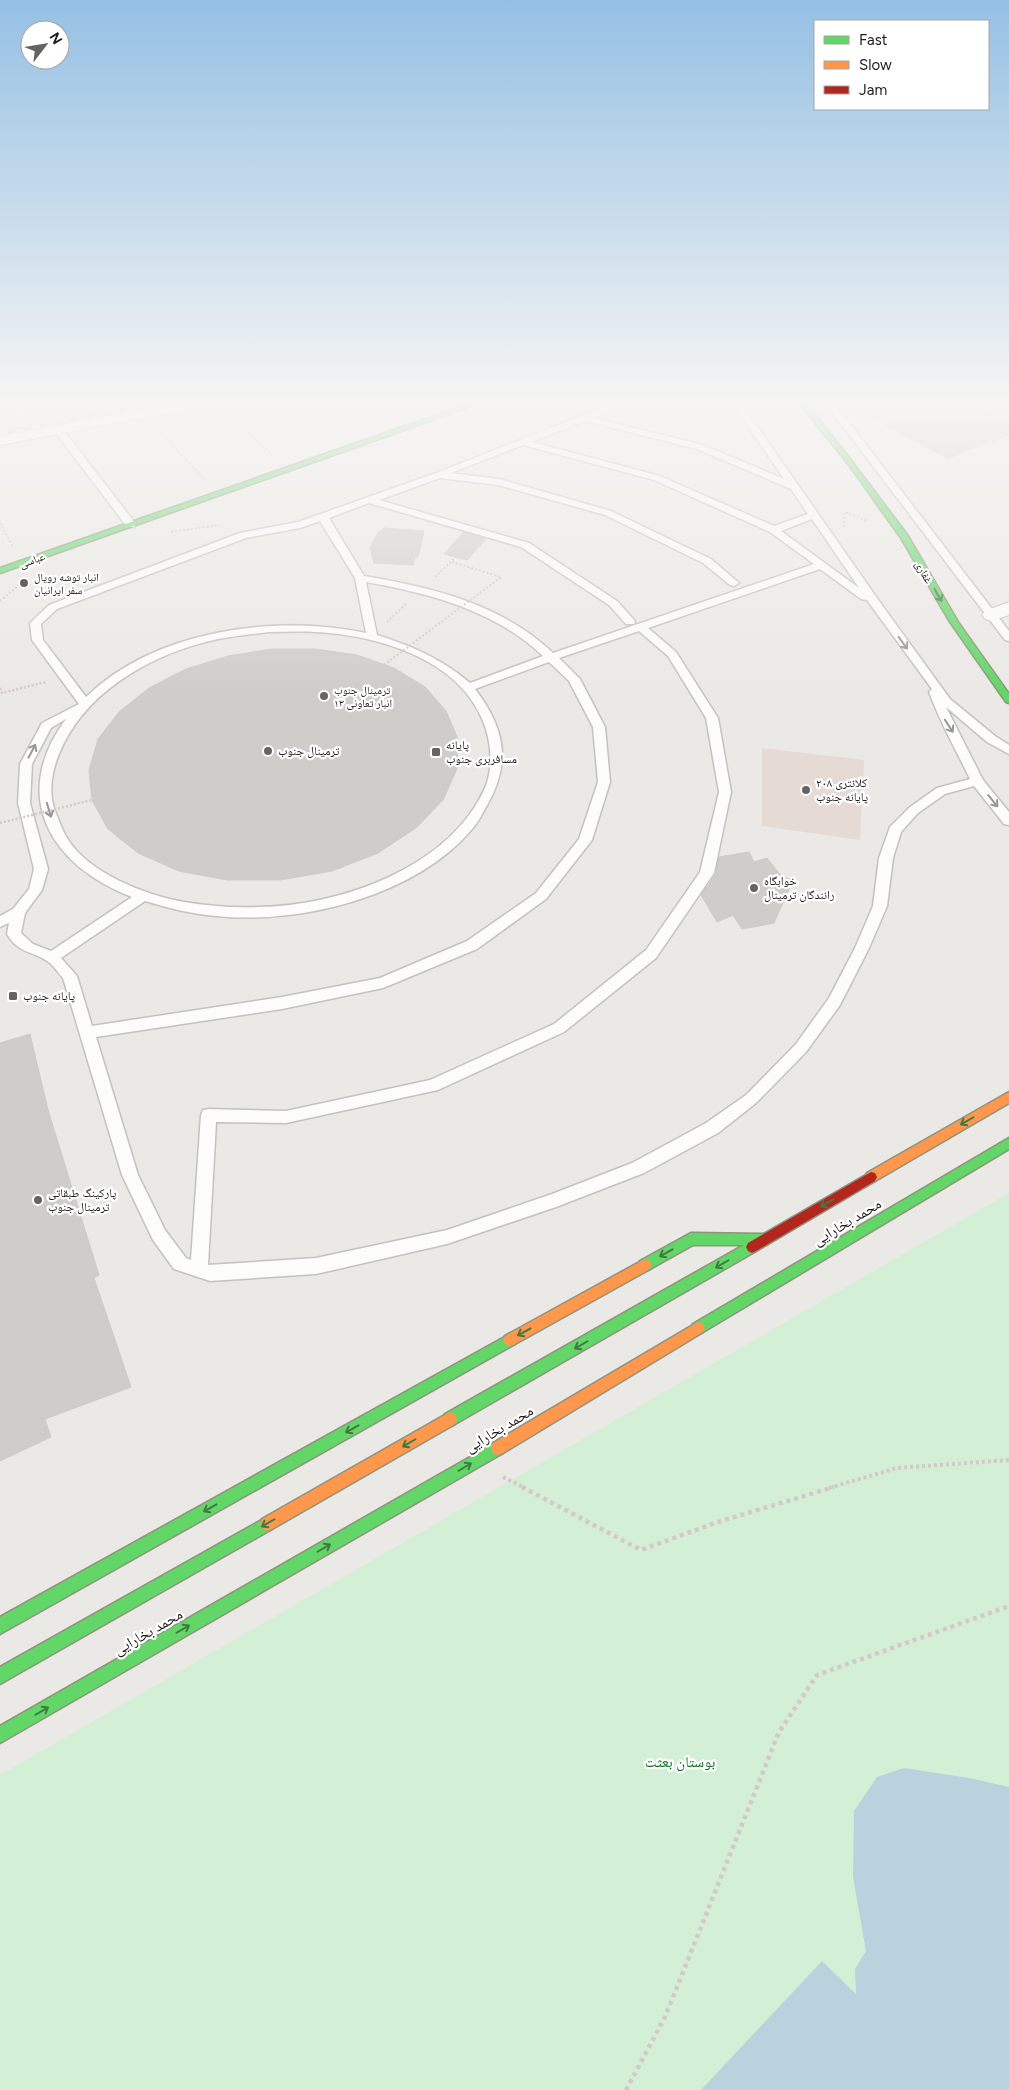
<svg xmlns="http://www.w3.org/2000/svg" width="1009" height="2090" viewBox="0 0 1009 2090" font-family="Figtree,'Noto Naskh Arabic',sans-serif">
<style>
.military{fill:#e5dbd4}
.park{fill:#d3f0d6}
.water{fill:#b9d2dd}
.building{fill:#cecdca;stroke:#cdcbc6}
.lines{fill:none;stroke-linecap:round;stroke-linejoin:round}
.lane-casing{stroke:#c3c2c1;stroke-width:3}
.street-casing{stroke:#c3c2c1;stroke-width:2}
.fast-casing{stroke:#8f937e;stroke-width:3}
.slow-casing{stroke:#8f937e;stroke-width:3}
.jam-casing{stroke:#8f937e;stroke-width:3}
.path-far3{stroke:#d5c9c5;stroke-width:2;stroke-dasharray:2 2;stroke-linecap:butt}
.path-far2{stroke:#d5c9c5;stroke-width:2.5;stroke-dasharray:2 2;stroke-linecap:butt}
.path-far1{stroke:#d5c9c5;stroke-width:4;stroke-dasharray:3 3;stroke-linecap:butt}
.path{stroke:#d5c9c5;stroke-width:4.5;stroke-dasharray:4 4;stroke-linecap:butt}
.lane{fill:#fcfcfb;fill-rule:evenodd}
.street{fill:#fcfcfb;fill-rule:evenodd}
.fast{fill:#63d668;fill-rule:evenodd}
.slow{fill:#ff974d;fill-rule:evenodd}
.jam{fill:#b3261e;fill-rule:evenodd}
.rail-casing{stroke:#c9c9c8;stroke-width:4}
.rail{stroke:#fff;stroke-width:2.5;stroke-dasharray:8;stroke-linecap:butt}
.path-bridge-far1{stroke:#d5c9c5;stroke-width:2;stroke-dasharray:2 2;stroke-linecap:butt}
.path-bridge{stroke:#d5c9c5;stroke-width:2.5;stroke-dasharray:2 2;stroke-linecap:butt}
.oneway{stroke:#407942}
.oneway2{stroke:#979797}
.poi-dot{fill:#646462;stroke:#fff;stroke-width:2}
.labels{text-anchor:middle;stroke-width:4.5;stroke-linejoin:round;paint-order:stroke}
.far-street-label{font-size:11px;fill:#1c1c1c;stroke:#fff}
.far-poi-label{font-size:11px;fill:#1c1c1c;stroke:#fff;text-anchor:start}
.poi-label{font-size:12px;fill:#1c1c1c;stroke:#fff;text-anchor:start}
.near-street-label{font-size:15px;fill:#1c1c1c;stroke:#fff}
.near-park-label{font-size:15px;fill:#107422;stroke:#fff}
</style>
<rect width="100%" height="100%" fill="#eae9e5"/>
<path class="military" d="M762 748 864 760 860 840 762 826Z"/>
<path class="park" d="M1009 1193V2090H0V1775Z"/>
<path class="water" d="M904 1768 969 1778 1009 1787V2090H701L822 1961 856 1994 855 1969 866 1951 853 1877 854 1811 877 1777Z"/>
<path class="building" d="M838 399H960L1009 424V435L994 441 991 440 948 459Z
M384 528 424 531 418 557H415L413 565 374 563 370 548 377 534Z
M464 532 486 539 467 560 444 554Z
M272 649H315L357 655 394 668 425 687 446 711 458 739 457 769 443 800 416 828 378 853 332 871 280 880H227L179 871 138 853 108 829 92 800 89 770 98 739 119 712 149 688 186 669 228 656Z
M749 852 754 862 767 858 782 877 793 880 774 923 742 929 733 915 717 922 701 895 716 874 719 857Z
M30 1034 48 1110 99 1275 94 1278 131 1387 45 1419 51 1437 0 1461V1043Z"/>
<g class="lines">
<g class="lane-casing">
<path id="lane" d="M625 399H637L594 418 703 445 784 479 729 399H738L879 601 950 699 995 736 1009 745V754L987 742 946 707 983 780 1009 812V825L1004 824 974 786 945 794 918 813 901 832 893 858 887 906 869 948 840 1005 806 1052 756 1103 718 1133 644 1173 556 1207 447 1244 316 1274 210 1281 174 1269 153 1240 122 1175 63 978C58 973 53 964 47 961 31 950 19 954 7 934L9 923 0 927V916L13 909 29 889 34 869 18 803 20 764 42 723 79 704 32 640 30 623 49 605 240 533 298 522 436 473ZM585 421 697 449 791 489 808 514 774 526 660 476 532 442ZM523 445 654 480 770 532 814 564 553 653C502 604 431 587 364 576L329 518 369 503 521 547 609 605 626 624H634L635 622 634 620 617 601 529 543 379 500 440 478 498 485 605 515 703 563 730 585 734 586 739 583 711 559 611 511 499 479 451 473ZM812 519 859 588 781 531ZM320 521 355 578 366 633C274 614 155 630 86 697L43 640 41 624 57 609 246 538 300 528ZM820 569 861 599 867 600 932 689 929 692C940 722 956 750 970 779L937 788 910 807 890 827 879 858 873 906 855 948 829 998 796 1044 746 1095 706 1123 632 1163 552 1194 447 1230 316 1258 208 1265 216 1122 286 1123 438 1090 564 1032 656 958 714 873 731 792 718 718 676 652 648 628ZM366 582C429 593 496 611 543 656L470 683C442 659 412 646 377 635ZM639 631 668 656 706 718 719 792 700 872 646 950 554 1024 430 1080 286 1111 209 1109 203 1110 201 1115 191 1260 186 1258 165 1230 138 1175 96 1037 282 1009 383 988 477 949 546 899 592 840 610 782 605 727 580 679 559 658ZM269 632C284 632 300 631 315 632 376 635 458 658 483 721 491 741 494 767 485 788 449 868 340 906 258 907 233 908 209 906 184 902 145 895 88 873 67 838 62 830 59 820 55 811 47 790 53 765 63 745 91 687 157 652 218 639 235 636 252 634 269 632ZM549 662 569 681 593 727 598 782 579 839 536 893 467 941 380 978 282 997 92 1026 77 976 61 958 145 901C168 908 192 914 216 916 300 925 416 896 472 829 478 823 482 814 486 807 512 763 505 728 475 689ZM66 719C9 796 50 866 132 897L51 951 33 944 21 933 25 913 42 890 48 869 30 803 32 764 51 728Z
M822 399H831L1009 631V641L1005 640Z
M58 426 61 427 135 523V527H127L53 429Z"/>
</g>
<g class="street-casing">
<path id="street" d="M191 399H226L224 402 218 404 0 445V435Z
M1009 602V615L992 621 985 619 982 615 985 611Z"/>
</g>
<g class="fast-casing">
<path id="fast" d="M482 399H492L0 573V568Z
M796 399H803L853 463 908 536 958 622 1009 694V703L1006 702 950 622 901 538 849 465Z
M1009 1138V1149L703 1332 698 1334 693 1332 691 1328 693 1324Z
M691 1233 764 1234 768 1236 770 1240 768 1244 758 1245 756 1251 455 1424 450 1426 445 1424 443 1419 445 1414 744 1245H693L650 1269 645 1271 640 1269 639 1265 640 1261Z
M510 1334 515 1336 517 1340 515 1344 0 1634V1617Z
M498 1441 503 1443 505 1448 503 1453 0 1743V1726Z
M267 1517 272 1519 274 1524 272 1529 0 1684V1667Z"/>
</g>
<g class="slow-casing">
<path id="slow" d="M1009 1092V1103L875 1181 871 1182 867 1181 865 1177 867 1173Z
M645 1259 650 1261 651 1265 650 1269 515 1344 510 1346 505 1344 503 1340 505 1336Z
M698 1322 703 1324 705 1328 703 1332 503 1453 498 1455 493 1453 491 1448 493 1443Z
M450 1412 455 1414 457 1419 455 1424 272 1529 267 1531 262 1529 260 1524 262 1519Z"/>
</g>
<g class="jam-casing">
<path id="jam" d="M871 1172 875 1173 877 1177 875 1181 756 1251 752 1253 748 1251 746 1247 748 1243Z"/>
</g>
<path class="path-far3" d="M401 399 413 408
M227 414 273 456
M156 428 205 480
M0 523 13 547
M844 527 845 512 867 521
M171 532 219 525
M452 562 501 577
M435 577 456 557
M0 601 19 585
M387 622 406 604"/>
<path class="path-far2" d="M0 688 2 693 46 682"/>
<path class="path-far1" d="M503 1477 525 1488
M829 1488 897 1468 1009 1460"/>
<path class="path" d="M522 1487 641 1550 718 1522 834 1487
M626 2090 665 2017 779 1732 817 1675 1009 1606"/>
<use href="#lane" class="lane"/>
<use href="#street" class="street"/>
<use href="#fast" class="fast"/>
<use href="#slow" class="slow"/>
<use href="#jam" class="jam"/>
<g class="rail-casing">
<path id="rail" d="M0 412 68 399
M0 434 184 399"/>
</g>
<use href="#rail" class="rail"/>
<path class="path-bridge-far1" d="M384 665 501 577"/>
<path class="path-bridge" d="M0 823 92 800"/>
</g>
<defs><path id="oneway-shaft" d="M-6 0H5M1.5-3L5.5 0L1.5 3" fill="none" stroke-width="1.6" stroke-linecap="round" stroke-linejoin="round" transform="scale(1.25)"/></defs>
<g class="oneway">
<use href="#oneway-shaft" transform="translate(938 595) rotate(60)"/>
<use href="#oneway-shaft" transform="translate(967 1121) rotate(150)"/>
<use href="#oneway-shaft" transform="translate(827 1203) rotate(150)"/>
<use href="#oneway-shaft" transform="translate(666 1253) rotate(151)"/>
<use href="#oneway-shaft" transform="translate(722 1264) rotate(150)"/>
<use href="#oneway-shaft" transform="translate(524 1332) rotate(151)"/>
<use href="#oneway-shaft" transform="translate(581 1345) rotate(150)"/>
<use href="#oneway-shaft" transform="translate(352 1429) rotate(151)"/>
<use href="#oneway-shaft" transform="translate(409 1443) rotate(150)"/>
<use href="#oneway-shaft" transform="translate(465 1467) rotate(-30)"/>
<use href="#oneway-shaft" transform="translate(210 1508) rotate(151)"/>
<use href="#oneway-shaft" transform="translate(268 1523) rotate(150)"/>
<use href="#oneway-shaft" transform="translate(324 1548) rotate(-30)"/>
<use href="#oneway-shaft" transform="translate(183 1629) rotate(-30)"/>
<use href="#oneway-shaft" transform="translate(42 1711) rotate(-30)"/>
</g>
<g class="oneway2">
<use href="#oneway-shaft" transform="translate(903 643) rotate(54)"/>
<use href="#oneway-shaft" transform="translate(949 726) rotate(57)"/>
<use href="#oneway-shaft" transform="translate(32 751) rotate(-62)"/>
<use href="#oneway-shaft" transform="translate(993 801) rotate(51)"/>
<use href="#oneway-shaft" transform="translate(49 810) rotate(73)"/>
</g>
<linearGradient id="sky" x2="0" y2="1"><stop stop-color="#95c0e4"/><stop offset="0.58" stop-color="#f6f5f3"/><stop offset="1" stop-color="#f6f5f3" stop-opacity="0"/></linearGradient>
<rect width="1009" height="692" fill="url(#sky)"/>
<g class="poi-dot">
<circle cx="24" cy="583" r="5"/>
<circle cx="324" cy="696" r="5"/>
<circle cx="268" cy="751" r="5"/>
<rect x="431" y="747" width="10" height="10" rx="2.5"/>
<circle cx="806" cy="790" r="5"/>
<circle cx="754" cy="888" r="5"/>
<rect x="8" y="991" width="10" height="10" rx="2.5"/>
<circle cx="38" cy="1200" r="5"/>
</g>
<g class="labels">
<g class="far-street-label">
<text transform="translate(32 560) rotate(-20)" y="4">عباسی</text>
<text transform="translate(924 572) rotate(60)" y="4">غفاری</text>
</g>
<g class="far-poi-label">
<text x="34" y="581">انبار توشه رویال<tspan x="34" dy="13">سفر ایرانیان</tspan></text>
<text x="334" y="694">ترمینال جنوب<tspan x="334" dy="13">انبار تعاونی ۱۳</tspan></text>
</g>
<g class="poi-label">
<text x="446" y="749">پایانه<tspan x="446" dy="14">مسافربری جنوب</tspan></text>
<text x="278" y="755">ترمینال جنوب</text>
<text x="816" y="787">کلانتری ۲۰۸<tspan x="816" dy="14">پایانه جنوب</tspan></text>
<text x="764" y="885">خوابگاه<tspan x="764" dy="14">رانندگان ترمینال</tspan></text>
<text x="23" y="1000">پایانه جنوب</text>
<text x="48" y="1197">پارکینگ طبقاتی<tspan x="48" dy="14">ترمینال جنوب</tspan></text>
</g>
<g class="near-street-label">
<text transform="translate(847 1222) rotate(-31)" y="5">محمد بخارایی</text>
<text transform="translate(499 1429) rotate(-31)" y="5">محمد بخارایی</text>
<text transform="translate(148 1632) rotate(-30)" y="5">محمد بخارایی</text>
</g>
<g class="near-park-label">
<text x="680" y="1767">بوستان بعثت</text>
</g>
</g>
<rect x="814" y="20" width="175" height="90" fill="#ffffff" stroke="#a4a4a4"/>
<rect x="824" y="36" width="25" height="8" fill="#63d668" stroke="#a4a4a4"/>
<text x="859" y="45" font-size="15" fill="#1c1c1c">Fast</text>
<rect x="824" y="61" width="25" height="8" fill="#ff974d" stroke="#a4a4a4"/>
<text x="859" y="70" font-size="15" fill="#1c1c1c">Slow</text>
<rect x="824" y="86" width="25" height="8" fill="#b3261e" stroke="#a4a4a4"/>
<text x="859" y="95" font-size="15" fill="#1c1c1c">Jam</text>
<g transform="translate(45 45) rotate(59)"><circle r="24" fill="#ffffff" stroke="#a4a4a4"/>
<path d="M0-4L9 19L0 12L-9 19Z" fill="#646462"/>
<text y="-8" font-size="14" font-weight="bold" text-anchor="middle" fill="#1c1c1c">N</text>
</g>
</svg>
